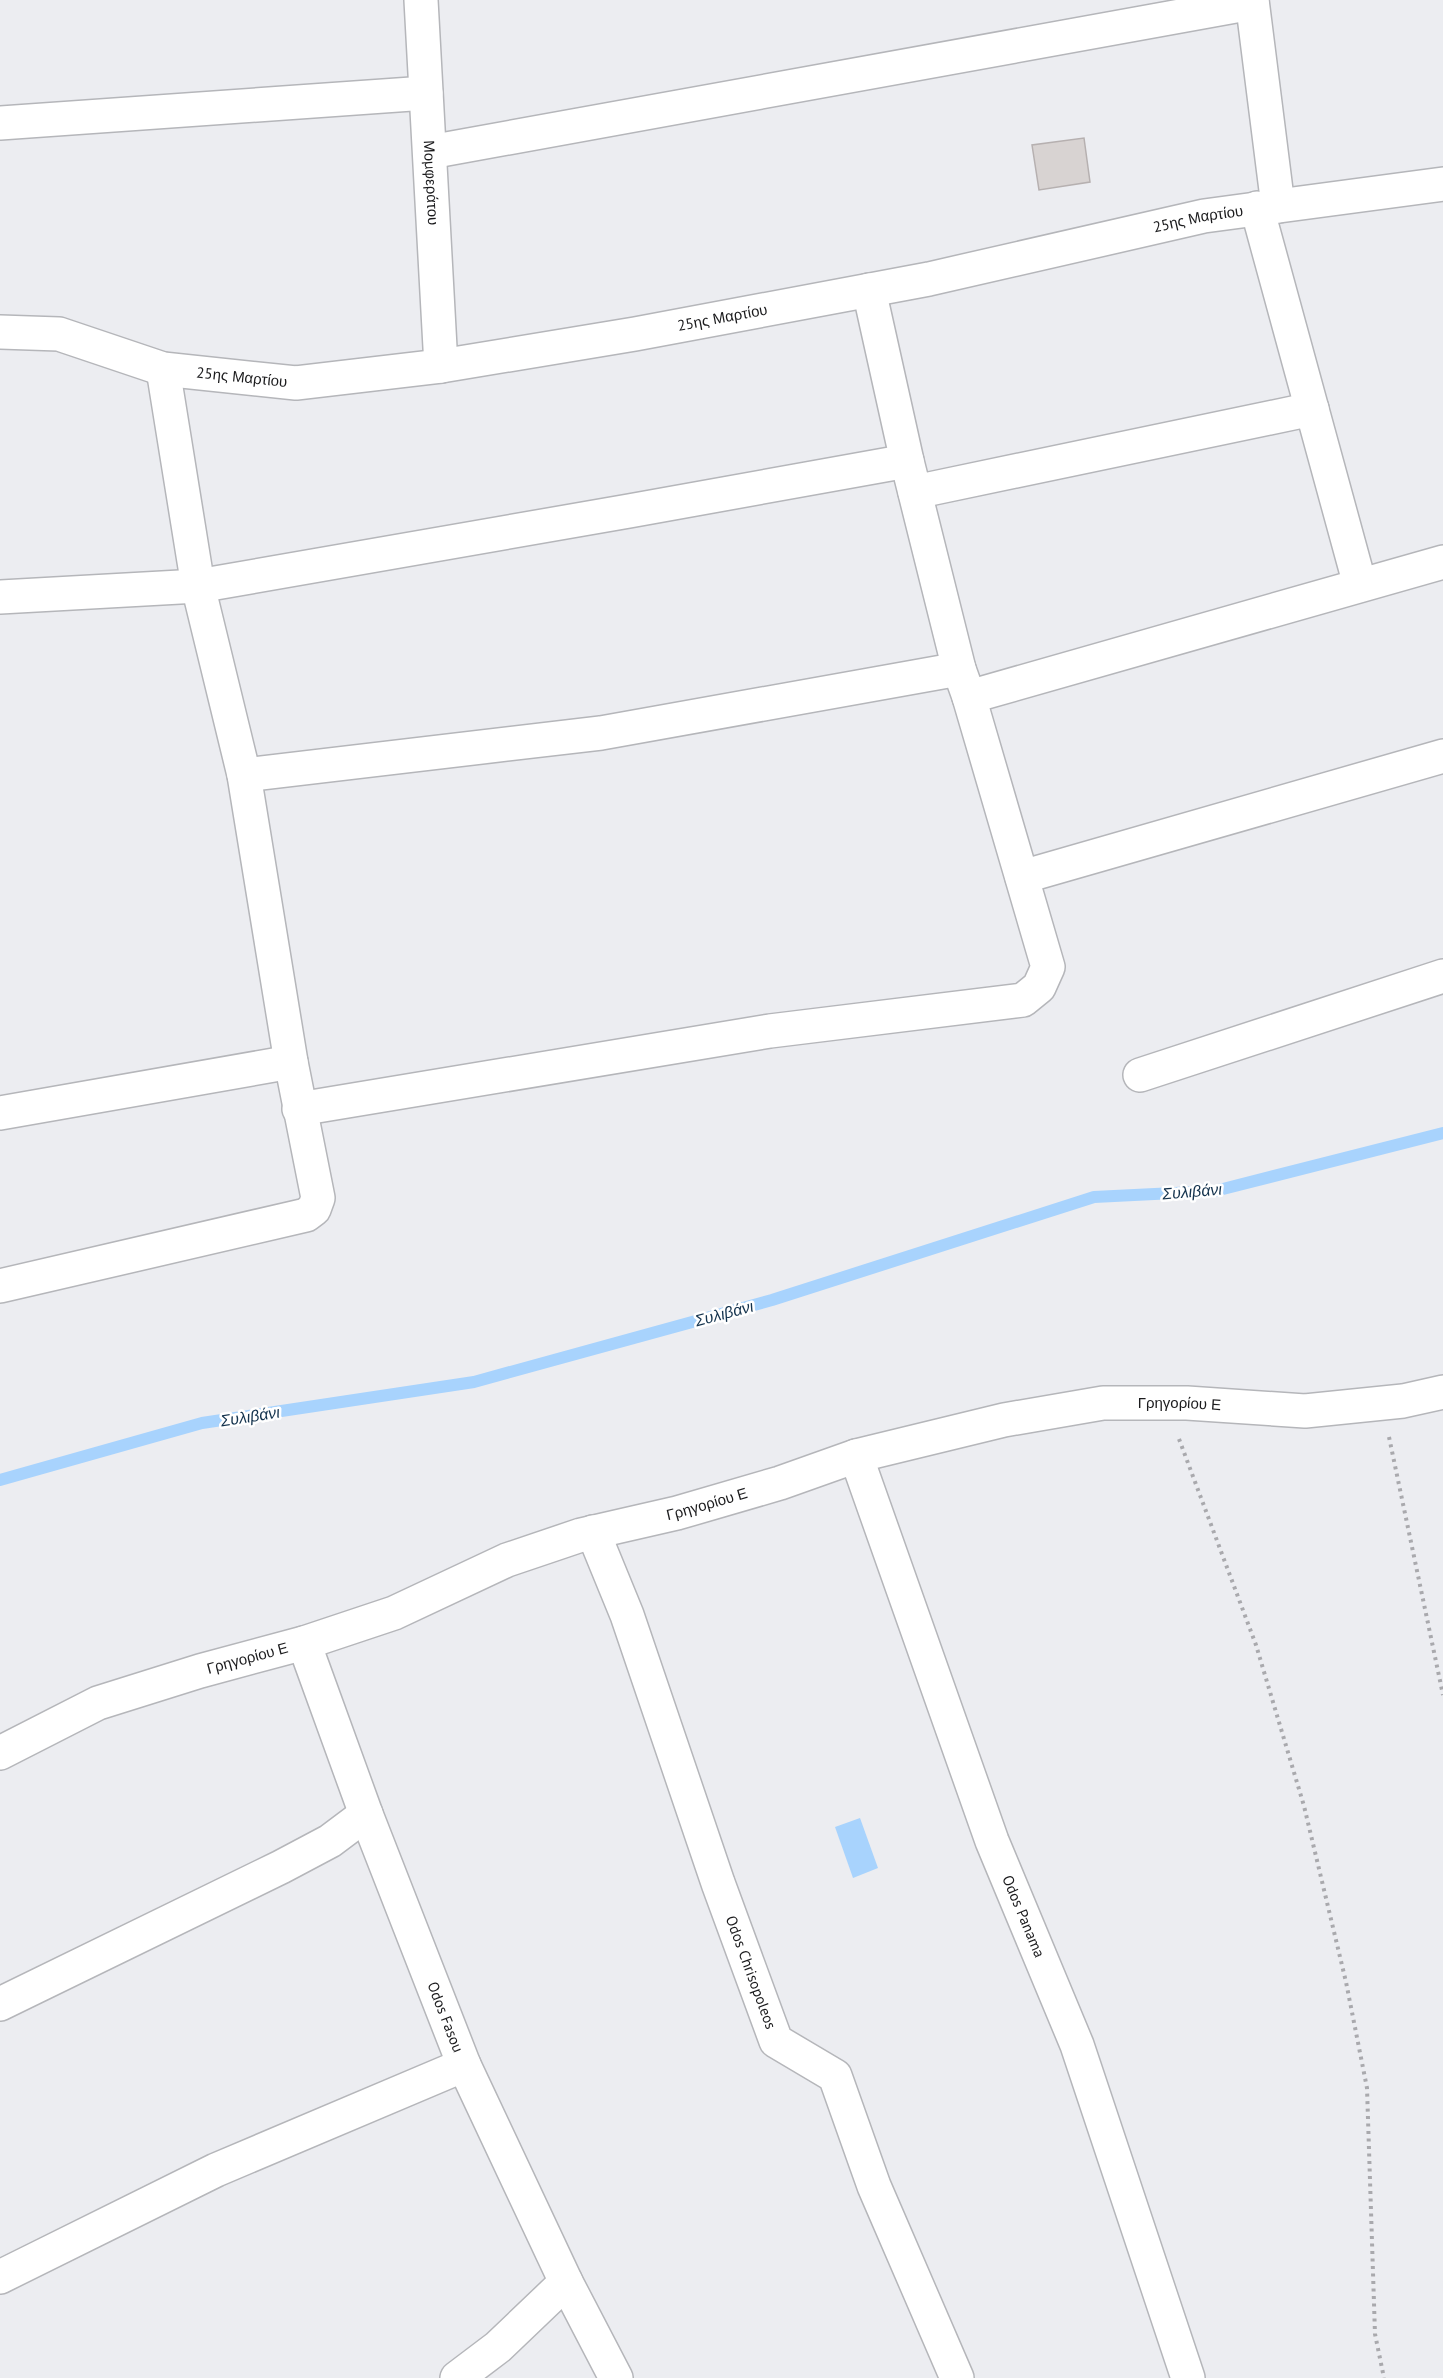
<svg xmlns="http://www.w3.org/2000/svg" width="1443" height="2378" viewBox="0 0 1443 2378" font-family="'PT Sans',sans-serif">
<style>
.water{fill:#a8d3fd}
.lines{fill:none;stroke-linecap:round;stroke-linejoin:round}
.stream{stroke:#a8d3fd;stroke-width:12}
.building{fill:#d8d3d2;stroke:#b6b0b0;stroke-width:1.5}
.minor-casing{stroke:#b5b6ba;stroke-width:36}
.path{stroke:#a9a9ad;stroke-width:4;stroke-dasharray:3 4.5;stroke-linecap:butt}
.minor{stroke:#fff;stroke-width:33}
.labels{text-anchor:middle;stroke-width:5;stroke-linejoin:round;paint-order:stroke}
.street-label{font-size:15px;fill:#1b1b1d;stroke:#fff}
.water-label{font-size:16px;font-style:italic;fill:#13324d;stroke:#fff}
</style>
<rect width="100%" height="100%" fill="#ecedf1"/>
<path class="water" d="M860 1818 878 1868 853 1878 835 1827Z"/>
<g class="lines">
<path class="stream" d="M0 1480 202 1423 474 1382 772 1300 1094 1197 1215 1191 1443 1133"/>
</g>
<path class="building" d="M1084 138 1090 182 1039 190 1032 145Z"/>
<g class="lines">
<g class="minor-casing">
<g id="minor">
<path id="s1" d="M421 0 441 366"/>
<path d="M1252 0 1278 206"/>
<path d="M0 123 426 93"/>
<path d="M430 152 1252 3"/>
<path d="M1257 208 1360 585"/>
<path id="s2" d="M0 332 59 334 163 369 296 383 441 366 635 334 929 279 1204 216 1443 184"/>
<path d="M915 492 1312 409"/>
<path d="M0 597 198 586 629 511 907 461"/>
<path d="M969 697 1443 562"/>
<path d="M244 775 601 733 959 669"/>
<path d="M1022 877 1443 756"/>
<path d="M1140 1075 1443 976"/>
<path d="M299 1109 770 1031 1023 1000 1039 987 1048 967 969 697 959 669 907 461 869 290"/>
<path d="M0 1113 291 1062"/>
<path d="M0 1286 306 1215 314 1209 318 1198 291 1062 244 775 198 586 163 369"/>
<path id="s3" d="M856 1456 992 1841 1077 2045 1188 2378"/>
<path id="s4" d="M593 1532 627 1615 718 1883 776 2041 835 2076 874 2186 957 2378"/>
<path id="s5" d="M304 1643 366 1814 464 2065 566 2282 616 2378"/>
<path id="s6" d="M0 1753 98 1703 200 1671 304 1643 394 1613 507 1560 581 1535 677 1513 780 1483 856 1456 1004 1420 1103 1403H1187L1305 1411 1403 1401 1443 1392"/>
<path d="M0 2004 281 1867 330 1841 366 1814"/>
<path d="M0 2277 216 2170 464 2065"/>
<path d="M457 2378 498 2347 566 2282"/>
</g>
</g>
<path class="path" d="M1389 1437 1443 1695
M1179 1439 1256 1645 1304 1806 1346 1982 1367 2088 1375 2334 1384 2378"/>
<use href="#minor" class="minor"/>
</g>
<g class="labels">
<g class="street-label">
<text dy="5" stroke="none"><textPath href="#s1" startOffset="183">Μομφεράτου</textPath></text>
<text dy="5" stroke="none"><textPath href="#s2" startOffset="1220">25ης Μαρτίου</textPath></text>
<text dy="5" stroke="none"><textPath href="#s2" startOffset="734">25ης Μαρτίου</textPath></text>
<text dy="5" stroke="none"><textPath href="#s2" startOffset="248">25ης Μαρτίου</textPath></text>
<text dy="5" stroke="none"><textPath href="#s6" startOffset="1238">Γρηγορίου Ε</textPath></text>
<text dy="5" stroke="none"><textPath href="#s6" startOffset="752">Γρηγορίου Ε</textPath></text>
<text dy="5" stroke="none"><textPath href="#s6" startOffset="266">Γρηγορίου Ε</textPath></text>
<text dy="5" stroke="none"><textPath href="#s3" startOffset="490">Odos Panama</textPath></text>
<text dy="5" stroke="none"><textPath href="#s4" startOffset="468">Odos Chrisopoleos</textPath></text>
<text dy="5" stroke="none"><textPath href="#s5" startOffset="400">Odos Fasou</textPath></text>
</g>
<g class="water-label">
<text transform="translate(1192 1191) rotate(-5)" y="6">Συλιβάνι</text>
<text transform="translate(724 1313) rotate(-15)" y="6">Συλιβάνι</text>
<text transform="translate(250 1416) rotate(-9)" y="6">Συλιβάνι</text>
</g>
</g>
</svg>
